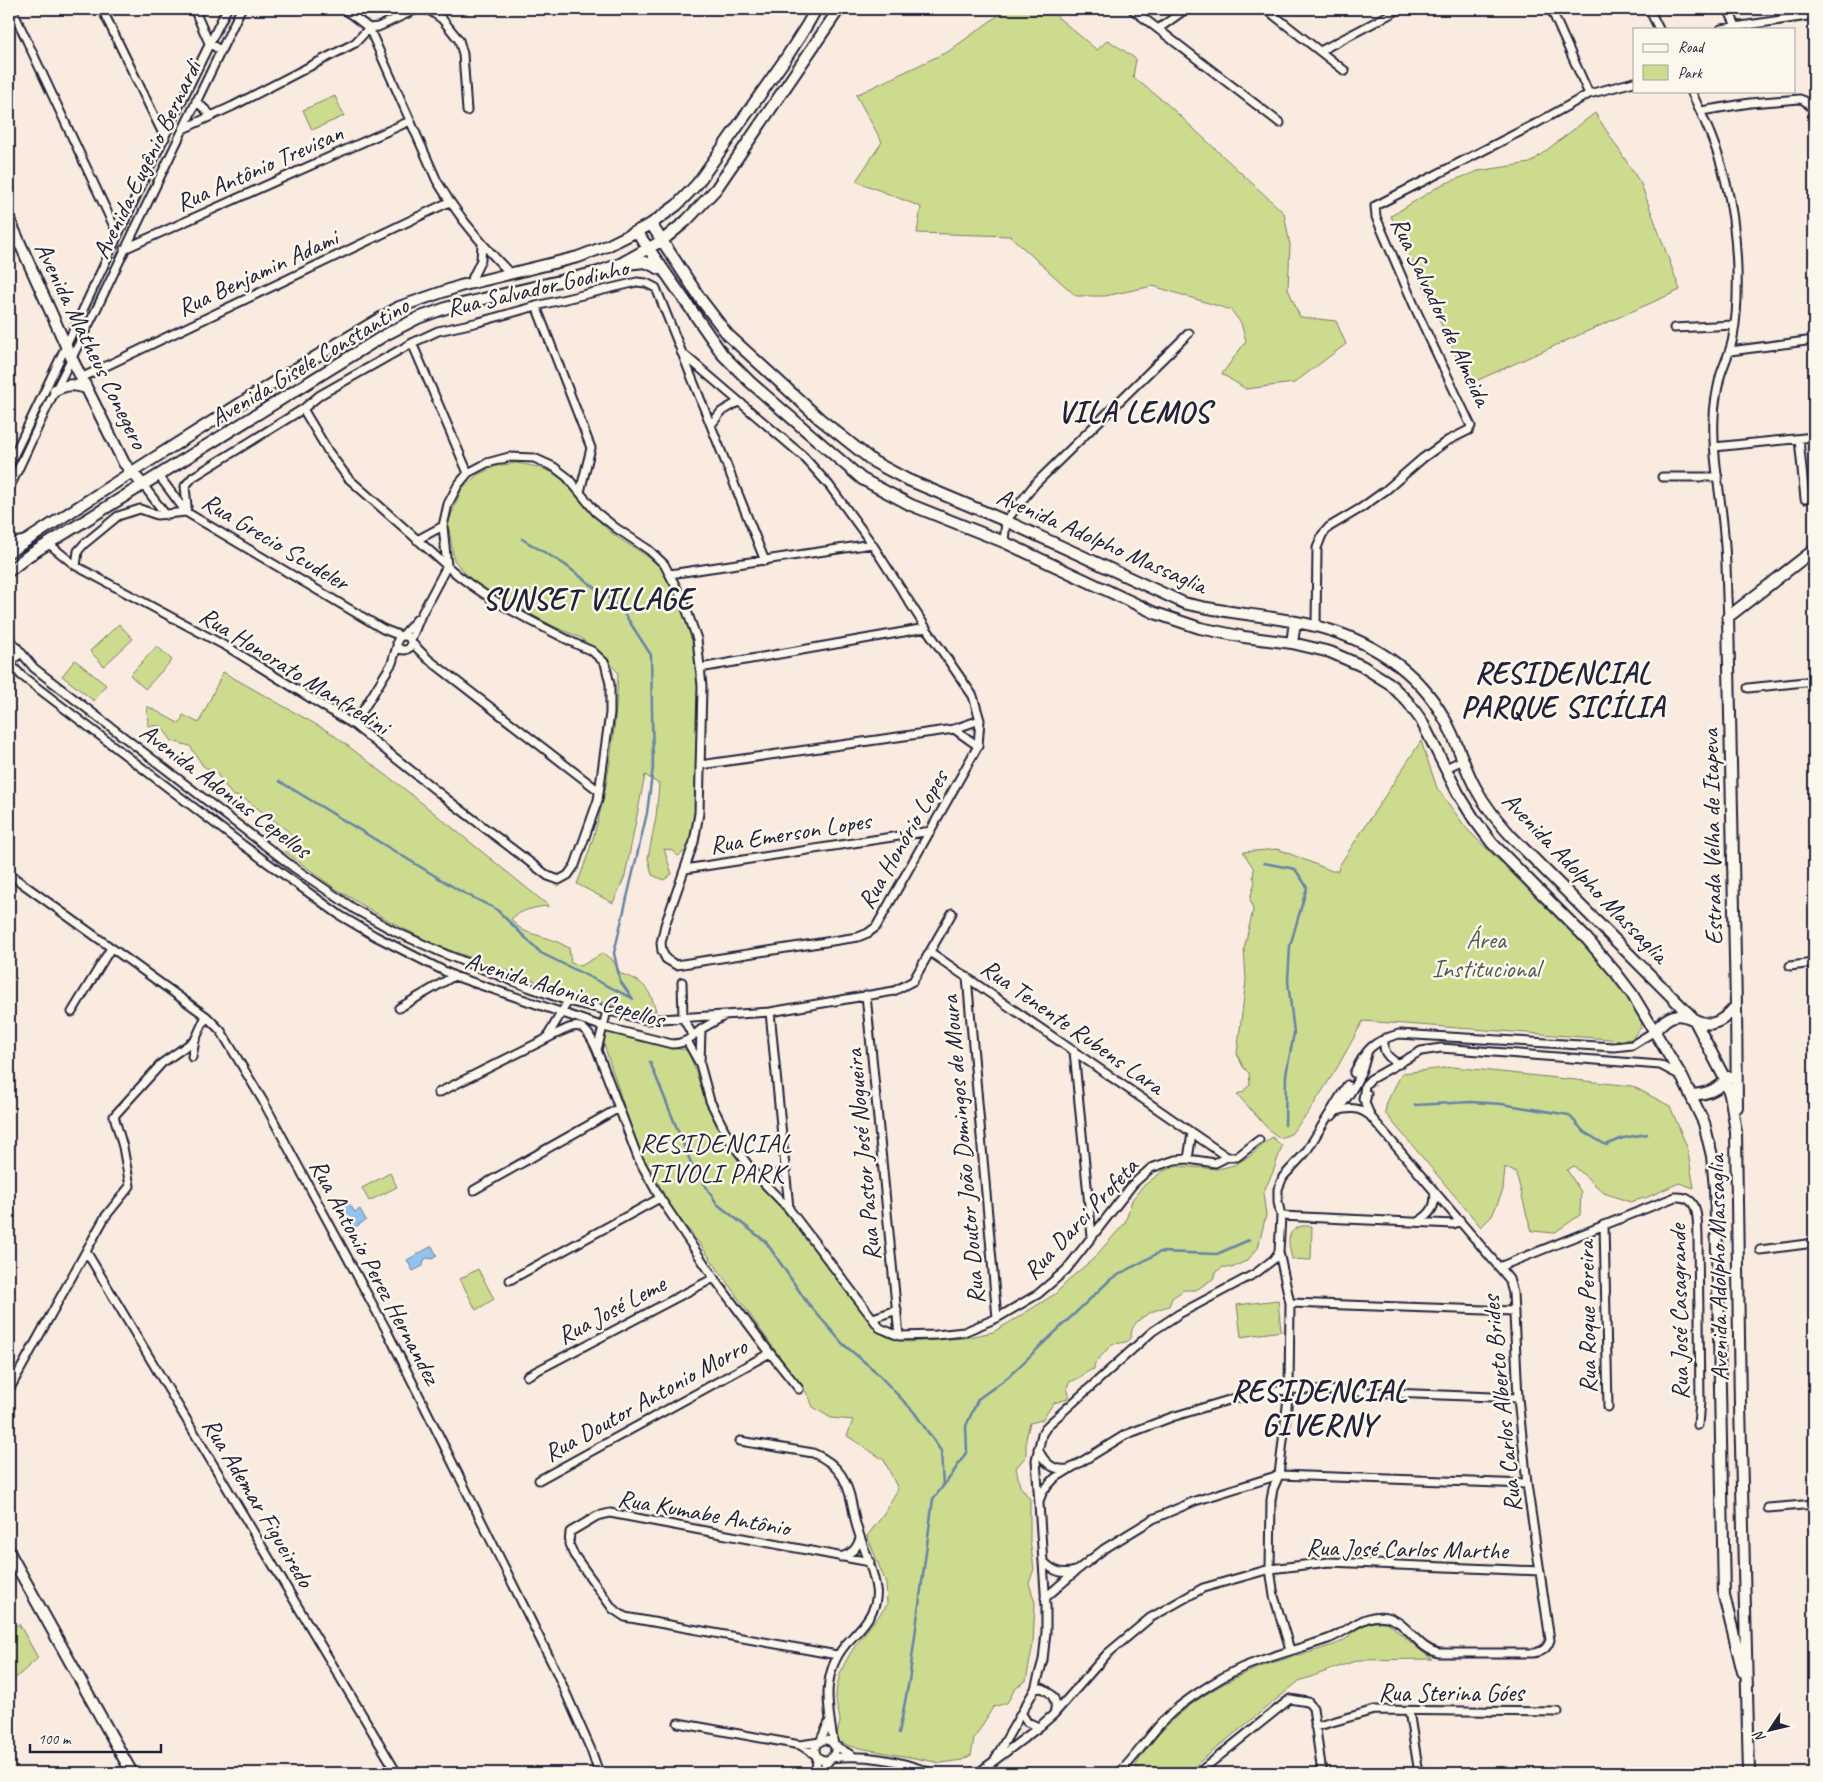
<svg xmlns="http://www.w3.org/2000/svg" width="1823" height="1782" viewBox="0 0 1823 1782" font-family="Caveat,sans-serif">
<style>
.green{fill:#cddb8f;stroke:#787e65}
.water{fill:#93c3ee;stroke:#6683a6}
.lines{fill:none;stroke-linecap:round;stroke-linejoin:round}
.stream{stroke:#6683a6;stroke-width:2.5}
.street-tunnel{stroke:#cfc3bf;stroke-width:7;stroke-dasharray:7 3.5;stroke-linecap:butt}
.street-casing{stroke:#22223b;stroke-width:11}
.secondary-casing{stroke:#22223b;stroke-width:14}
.street{stroke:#fbf7ec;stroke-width:7}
.secondary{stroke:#fbf7ec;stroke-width:10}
.labels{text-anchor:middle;stroke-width:5;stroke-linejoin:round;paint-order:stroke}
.street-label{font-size:25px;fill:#22223b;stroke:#fbf7ec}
.park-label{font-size:25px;fill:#555a54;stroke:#fbf7ec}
.neighbourhood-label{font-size:26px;letter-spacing:1px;fill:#22223b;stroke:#fbf7ec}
.district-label{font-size:30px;font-weight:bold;letter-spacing:1px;fill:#22223b;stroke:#fbf7ec}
</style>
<rect width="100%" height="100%" fill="#faebe0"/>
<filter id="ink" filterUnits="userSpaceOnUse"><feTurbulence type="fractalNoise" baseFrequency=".02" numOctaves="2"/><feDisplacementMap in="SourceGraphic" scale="10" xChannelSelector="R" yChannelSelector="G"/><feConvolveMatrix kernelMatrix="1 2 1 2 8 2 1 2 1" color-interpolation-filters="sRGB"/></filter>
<g filter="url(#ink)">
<path class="green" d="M1007 9H1048L1097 50 1108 40 1136 59 1133 77 1165 102 1284 213 1290 245 1288 289 1300 317 1336 321 1346 344 1294 383 1246 389 1222 374 1246 341 1241 323 1231 310 1153 286 1105 296H1076L1010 236 917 233 921 207 856 181 882 142 856 95 949 51Z
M335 96 344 116 312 130 303 110Z
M1595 113 1641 184 1680 290 1469 384 1391 216 1441 185 1478 171 1530 163Z
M516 463C529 465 541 467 553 473 568 481 590 512 603 525 620 543 644 550 661 568 672 580 689 623 694 640 699 663 698 689 698 712 698 758 699 804 688 849L678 856 671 850 664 849 672 874 664 880 652 875 648 858 656 817 659 784 645 775 625 876 613 903 577 884C605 815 615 746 618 672L581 638 553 626 491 593 470 579 454 560 448 523 462 488 479 474 497 466Z
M119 624 133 639 104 666 90 651Z
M157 646 172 660 145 689 130 675Z
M75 660 106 685 94 701 62 676Z
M223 672 331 733 407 791 549 906C535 907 521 910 511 919 523 934 530 932 546 938 554 940 562 944 569 948L571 963 581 966 603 953 612 959 621 974C643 980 650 989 656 1011L636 1012 563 991 433 944 384 918 336 889 285 852 293 837 288 831 245 799 232 795 217 774 203 766 190 746 172 741 161 726H148L147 706 180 724 183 715 199 723Z
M1421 741 1437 788 1467 829 1589 950 1618 983 1637 1010 1642 1019 1641 1028 1631 1039 1623 1040 1363 1021 1337 1068 1308 1113 1291 1134 1280 1138 1269 1130 1237 1094 1243 1092 1250 1084 1249 1073 1243 1067 1237 1054 1246 980 1244 949 1253 910 1250 899 1255 881 1253 877 1254 869 1243 852 1278 849 1332 871H1338L1339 866Z
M612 1031 664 1047 688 1050C699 1081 709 1112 726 1141 742 1168 766 1190 786 1214 814 1246 839 1282 865 1316L879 1332 889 1338 909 1342 964 1338 993 1332 1012 1321 1055 1294 1075 1274 1092 1260 1125 1223 1132 1200 1142 1187 1163 1171 1179 1166 1218 1169 1234 1165 1250 1156 1272 1137 1282 1146 1273 1172 1263 1193 1266 1215 1258 1248 1248 1260 1232 1268 1223 1267 1216 1272 1213 1279 1196 1290H1184L1172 1298 1169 1306C1158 1309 1144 1314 1136 1323 1125 1336 1141 1342 1112 1344L1095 1363 1094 1369C1084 1372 1079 1380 1069 1382L1067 1388 1069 1394 1067 1399 1054 1403 1042 1420 1030 1423 1026 1438V1456L1016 1468 1020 1486 1030 1499V1540L1034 1569 1029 1583 1035 1603 1033 1644 1026 1681 1016 1687 1007 1703 993 1707 974 1739 971 1755 962 1760 941 1763 849 1746C831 1736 838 1736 840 1721 840 1715 835 1704 836 1695 838 1659 867 1632 887 1605L886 1583 867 1536 881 1518 898 1489 884 1460 847 1436 853 1420 831 1418 813 1407 809 1397 801 1385 772 1346 700 1244 668 1204 640 1155 608 1057 604 1044 605 1033Z
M1453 1067 1632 1086 1670 1106 1687 1147 1694 1188 1679 1183 1648 1197 1630 1202 1604 1193 1574 1166 1567 1170 1581 1192 1580 1215 1554 1233 1532 1231C1525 1213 1522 1193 1516 1173L1505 1167 1503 1190 1492 1216 1481 1227 1385 1113 1387 1102 1402 1073Z
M390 1173 397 1187 369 1201 362 1188Z
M1302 1226H1312L1311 1260 1292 1259C1289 1245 1284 1231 1302 1226Z
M478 1269 494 1299 476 1310 460 1279Z
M1278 1300 1281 1331 1241 1337 1237 1305Z
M1374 1622H1387L1421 1651 1432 1659 1358 1660 1299 1681 1186 1773H1138L1136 1765C1165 1715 1221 1679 1275 1662 1293 1656 1310 1653 1327 1647 1334 1645 1343 1642 1348 1637 1352 1634 1355 1629 1359 1627 1363 1624 1369 1623 1374 1622Z
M19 1624 38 1658 9 1684V1630Z"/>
<path class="water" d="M348 1202 355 1212 360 1209 366 1220 354 1228 342 1206Z
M432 1246 437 1256 432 1259 427 1258 424 1260 423 1266 413 1271 407 1260Z"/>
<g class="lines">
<path class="stream" d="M522 539 564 564 620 607 651 655 653 767 647 813 614 953 620 981 633 999
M279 781 460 891 496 909 541 953 632 998
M1264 863 1295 869 1307 887 1290 946 1288 981 1294 1033 1286 1075 1285 1125
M650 1062 691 1163 717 1204 766 1242 806 1301 843 1344 874 1370 914 1412 941 1451 943 1486
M1415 1105 1471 1102 1502 1104 1569 1115 1584 1132 1606 1145 1623 1138 1647 1134
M899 1733 909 1681 933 1499 951 1476 967 1451 966 1426 978 1399 1007 1378 1111 1279 1160 1252 1217 1254 1249 1240"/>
<path class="street-tunnel" d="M1347 1085 1354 1073
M1367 1094 1374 1083"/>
<g class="street-casing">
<path id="street" d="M12 9 118 235
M102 9 165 138
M194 9 209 43 220 50
M344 9 369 28 437 181C457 215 482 245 510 273
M420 9 429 10 442 19 459 40 463 54 467 111
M1132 9 1280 123
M1266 9 1345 71
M1551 9 1589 94
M1649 9 1659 29
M1728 9 1736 26
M369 28 378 27 417 9
M1158 29 1186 9
M1721 29 1814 15
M1320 51 1400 9
M1691 91C1705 121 1719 151 1726 183 1737 225 1741 294 1733 337 1731 351 1724 363 1720 377 1717 390 1714 404 1714 417 1712 456 1721 496 1724 534 1727 562 1726 589 1728 617
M196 101 211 115
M1701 111 1750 103 1800 99 1805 101 1814 110
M183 129 233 106 355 43 369 28
M124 249 410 121
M9 254 17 238
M470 283 481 260 482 243
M536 306 591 448 580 492
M1674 328 1734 325
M412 343 468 473
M1730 351 1814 340
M81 378 449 202
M303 409 328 451 348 478 447 566 421 615 411 640
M711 425 721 412 738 402
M1799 439 1805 499
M1714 447 1814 437
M9 465C83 314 151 159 227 9
M159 476 186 512 383 629 401 636
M1662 477H1718
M144 486 166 515
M9 489 51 399 95 312 241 9
M417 540 443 526
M1004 542 1006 521 1035 484 1189 333
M9 543 25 540
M49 544 76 566 231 649 354 725 448 800 548 876 559 880 568 875 575 865 598 800 610 713V684L605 663 592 651 576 644C532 621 485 600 447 566L443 526 448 504 458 485 468 473 487 463 509 457 534 458 554 467 567 477 596 512 616 528 649 550 664 564 683 600 697 639 702 686 699 813 694 842 665 925 661 943 662 951 666 959 676 965 858 937 868 933 876 927 978 746 980 720 973 696 926 628 872 544 829 485 803 456 681 352
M76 566 78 551 84 544 118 516 140 509 157 515 186 512 187 506 185 486 193 477 303 409 320 395 412 343 438 331 479 322 536 306 637 282 646 283 656 288 765 561
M670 574 872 544
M1316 626 1317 548 1322 535 1329 527 1361 508 1386 490 1423 458 1447 441 1469 430 1471 426 1417 312 1376 217 1375 206 1535 124 1589 94 1634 82
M403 635 417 619
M397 643a7 7 0 1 1 14 0a7 7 0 1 1-14 0Z
M9 638 34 668 293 867 356 910 396 932 445 954 528 987 568 1001 646 1020 770 1012 894 991 913 981 952 913
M411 642 428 659 599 791
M21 653 9 663 22 676 243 845 341 916 375 936 454 976 604 1027 672 1044C687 1044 692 1036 703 1028 710 1024 717 1020 724 1016
M700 668 926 628
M1748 688 1814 681
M354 725 392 663 397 646
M954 729 978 746
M700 765 954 729 980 720
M1446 768 1463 760
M685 869 931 831
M9 874 206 1016 221 1031 263 1101 387 1331 557 1673 591 1750 599 1773
M930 952 1227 1157
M1790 966 1814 963
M967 977 997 1318
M682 982 683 1018 693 1036
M866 995 899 1336
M399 1008 454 976
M607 1011 597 1050 638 1158 660 1198 714 1278 770 1353 799 1389
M72 1012 111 948
M770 1012 789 1208
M1385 1038C1381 1051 1388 1058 1399 1064
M546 1039C575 1025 582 1016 597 1050
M687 1041 700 1064 710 1101 729 1139 754 1173 789 1209 880 1328 899 1336 936 1335 964 1332 997 1318 1038 1294 1066 1270 1133 1184 1151 1168 1175 1160 1188 1159 1215 1163 1227 1157H1237L1259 1140
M1074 1051 1092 1237
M192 1057 195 1040
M700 1063 701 1030
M1354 1073C1366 1049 1373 1041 1399 1034L1614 1047 1632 1045 1655 1031
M438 1093 546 1039 568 1001
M1363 1099 1365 1085 1371 1079 1421 1051 1441 1048 1660 1065 1679 1075
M1337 1111C1349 1107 1359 1107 1369 1115
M1332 1116C1349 1098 1361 1079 1367 1054
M1188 1159 1192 1133
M763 1182 786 1169
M474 1190 619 1108
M1281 1216 1454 1224 1460 1220
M1419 1221C1431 1214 1437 1205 1434 1191
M1604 1225 1608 1407
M1760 1250 1814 1243
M86 1251 397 1773
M1499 1267 1675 1197C1700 1195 1697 1218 1698 1237L1700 1401 1698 1425
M510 1280 660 1198
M1290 1303 1514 1311
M873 1318 897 1310
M527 1376 714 1278
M9 1390 105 1217 130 1186 123 1147 114 1116 162 1063 195 1040 206 1016
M740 1441 813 1453C825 1458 835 1465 842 1476 851 1491 852 1507 856 1524 862 1546 873 1566 876 1589 877 1594 876 1600 875 1604 870 1620 857 1632 846 1644 820 1675 828 1709 834 1745L853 1756
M1038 1449C1044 1462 1052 1471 1068 1469
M539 1480 770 1353
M1039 1501 1043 1491 1055 1478 1125 1435 1172 1417 1232 1399 1289 1389 1518 1398
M1768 1508 1814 1504
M840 1557C851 1554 857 1549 860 1538
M1044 1562C1053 1571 1062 1575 1075 1571
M1045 1598 1076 1571 1104 1549 1153 1519 1195 1501 1279 1475 1527 1484
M1290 1650 1274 1596 1270 1569 1271 1500 1273 1489 1279 1475 1289 1389 1290 1303 1279 1252 1281 1216 1278 1202V1189L1283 1177 1306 1152 1347 1085
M837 1655 625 1617 613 1609 574 1555 569 1544 570 1532 597 1516 610 1513 870 1562
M1035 1689 1042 1688C1053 1693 1058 1701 1054 1713
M1409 1711 1419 1773
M1022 1714 1027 1722 1039 1727
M678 1723 800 1745 820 1742 829 1722
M1315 1727 1374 1710 1558 1712
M815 1750a10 10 0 1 1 20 0a10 10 0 1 1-20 0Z
M800 1745 817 1756 816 1773
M995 1759 1035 1689 1043 1660 1046 1632V1606L1036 1460 1042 1434 1048 1425 1153 1331 1179 1314 1256 1273 1274 1259 1279 1252
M819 1773 831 1758C864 1754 900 1760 931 1773
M978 1773 1039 1727 1054 1714 1107 1654 1150 1618 1203 1588 1270 1569 1329 1562 1540 1571
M1119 1773C1136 1757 1149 1735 1166 1718 1183 1701 1219 1678 1241 1668 1269 1656 1299 1649 1328 1639 1348 1632 1364 1612 1387 1617 1409 1623 1417 1649 1439 1653H1533C1542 1652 1547 1649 1550 1640L1527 1484 1518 1398 1513 1293 1509 1279 1504 1273 1371 1117 1365 1103 1367 1094
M1198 1773 1290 1699 1308 1702 1313 1708 1322 1773"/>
</g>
<g class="secondary-casing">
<path id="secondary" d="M9 219 71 357 124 463 144 486
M651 224 702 301 728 335 820 419 874 462 906 479 1006 521 1184 603C1227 614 1271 615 1315 626 1368 639 1417 669 1444 718 1457 740 1463 765 1475 787 1485 806 1497 820 1511 836L1694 1019 1726 1081 1731 1099 1736 1132 1740 1405 1749 1773
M637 232 723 355 750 382 862 479 911 505 1004 542 1155 613 1200 628 1244 637 1292 643 1330 652 1362 666 1389 683 1408 702 1421 720 1458 793 1474 819 1492 843 1587 939 1616 973 1632 994 1682 1077 1704 1123 1712 1156 1715 1188 1718 1283 1724 1596 1743 1672
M626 264 645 262 660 269
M55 390C67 384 74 384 86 388
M9 552 132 472 287 374 399 307 460 286 578 257 607 246 651 224 677 205 697 184 786 58 807 25 816 9
M9 571 28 556 385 335 418 318 449 307 598 272 620 264 663 240 686 221 716 189 839 9
M1292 643 1295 622
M1655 1031C1688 988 1699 1052 1736 1006
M1691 1095C1707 1094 1718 1090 1729 1077
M1737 1107 1736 1006 1728 617 1814 550
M9 1552 132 1773"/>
</g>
<use href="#street" class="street"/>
<use href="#secondary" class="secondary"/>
</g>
</g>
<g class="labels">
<g class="street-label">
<text transform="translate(146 159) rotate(-64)" y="9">Avenida Eugênio Bernardi</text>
<text transform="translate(259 167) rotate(-24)" y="9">Rua Antônio Trevisan</text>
<text transform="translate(257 272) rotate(-25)" y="9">Rua Benjamin Adami</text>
<text transform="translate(537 287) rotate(-13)" y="9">Rua Salvador Godinho</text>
<text transform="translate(1442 311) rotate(65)" y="9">Rua Salvador de Almeida</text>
<text transform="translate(92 345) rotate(64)" y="9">Avenida Matheus Conegero</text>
<text transform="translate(309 361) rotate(-31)" y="9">Avenida Gisele Constantino</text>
<text transform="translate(1102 540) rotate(24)" y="9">Avenida Adolpho Massaglia</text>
<text transform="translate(276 541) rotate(31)" y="9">Rua Grecio Scudeler</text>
<text transform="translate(295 670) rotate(32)" y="9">Rua Honorato Manfredini</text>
<text transform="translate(226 790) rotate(37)" y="9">Avenida Adonias Cepellos</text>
<text transform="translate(790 832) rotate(-9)" y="9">Rua Emerson Lopes</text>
<text transform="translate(1711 837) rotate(-91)" y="9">Estrada Velha de Itapeva</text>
<text transform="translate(902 839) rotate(-60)" y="9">Rua Honório Lopes</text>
<text transform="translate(1586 877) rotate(46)" y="9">Avenida Adolpho Massaglia</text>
<text transform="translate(565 989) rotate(17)" y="9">Avenida Adonias Cepellos</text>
<text transform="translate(1073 1026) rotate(35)" y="9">Rua Tenente Rubens Lara</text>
<text transform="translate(962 1150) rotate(-95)" y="9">Rua Doutor João Domingos de Moura</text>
<text transform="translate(862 1155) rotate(-95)" y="9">Rua Pastor José Nogueira</text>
<text transform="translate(1080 1218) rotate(-47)" y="9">Rua Darci Profeta</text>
<text transform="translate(1717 1268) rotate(-91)" y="9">Avenida Adolpho Massaglia</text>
<text transform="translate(376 1271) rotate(62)" y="9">Rua Antonio Perez Hernandez</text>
<text transform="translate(611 1309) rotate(-28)" y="9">Rua José Leme</text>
<text transform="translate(1678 1312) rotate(-91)" y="9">Rua José Casagrande</text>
<text transform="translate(1586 1317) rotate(-91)" y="9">Rua Roque Pereira</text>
<text transform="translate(645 1399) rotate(-29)" y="9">Rua Doutor Antonio Morro</text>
<text transform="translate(1501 1404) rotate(-96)" y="9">Rua Carlos Alberto Brides</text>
<text transform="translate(259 1502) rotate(59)" y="9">Rua Ademar Figueiredo</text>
<text transform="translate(704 1512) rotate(10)" y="9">Rua Kumabe Antônio</text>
<text transform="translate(1407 1548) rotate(1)" y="9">Rua José Carlos Marthe</text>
<text x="1451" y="1701">Rua Sterina Góes</text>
</g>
<g class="park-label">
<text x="1486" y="948">Área<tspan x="1486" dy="29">Institucional</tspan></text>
</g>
<g class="neighbourhood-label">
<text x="716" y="1152">RESIDENCIAL<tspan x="716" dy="30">TIVOLI PARK</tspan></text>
</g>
<g class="district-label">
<text x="1134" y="422">VILA LEMOS</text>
<text x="588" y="609">SUNSET VILLAGE</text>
<text x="1563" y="683">RESIDENCIAL<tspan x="1563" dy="34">PARQUE SICÍLIA</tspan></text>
<text x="1319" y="1401">RESIDENCIAL<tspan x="1319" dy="34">GIVERNY</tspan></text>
</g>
</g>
<rect width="1823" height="1782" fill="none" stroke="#fbf7ec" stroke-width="30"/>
<rect x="15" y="15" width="1793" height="1752" fill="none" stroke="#22223b" stroke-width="2" filter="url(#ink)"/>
<rect x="1633" y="28" width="162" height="65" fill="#fbf7ec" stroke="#a4a2a5"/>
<rect x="1643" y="44" width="25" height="8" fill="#fbf7ec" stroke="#a4a2a5"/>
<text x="1678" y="52" font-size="15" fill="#22223b">Road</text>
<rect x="1643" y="65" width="25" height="15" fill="#cddb8f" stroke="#a4a2a5"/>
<text x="1678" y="78" font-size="15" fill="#22223b">Park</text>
<g transform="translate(1770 1730) rotate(235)" stroke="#fbf7ec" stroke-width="4" paint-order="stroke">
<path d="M0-4L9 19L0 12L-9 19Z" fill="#22223b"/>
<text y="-8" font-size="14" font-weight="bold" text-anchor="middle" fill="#22223b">N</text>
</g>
<path d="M30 1744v8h131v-8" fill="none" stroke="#22223b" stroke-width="2.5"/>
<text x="38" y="1744" font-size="15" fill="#22223b" stroke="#fbf7ec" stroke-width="4" paint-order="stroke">100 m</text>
</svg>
